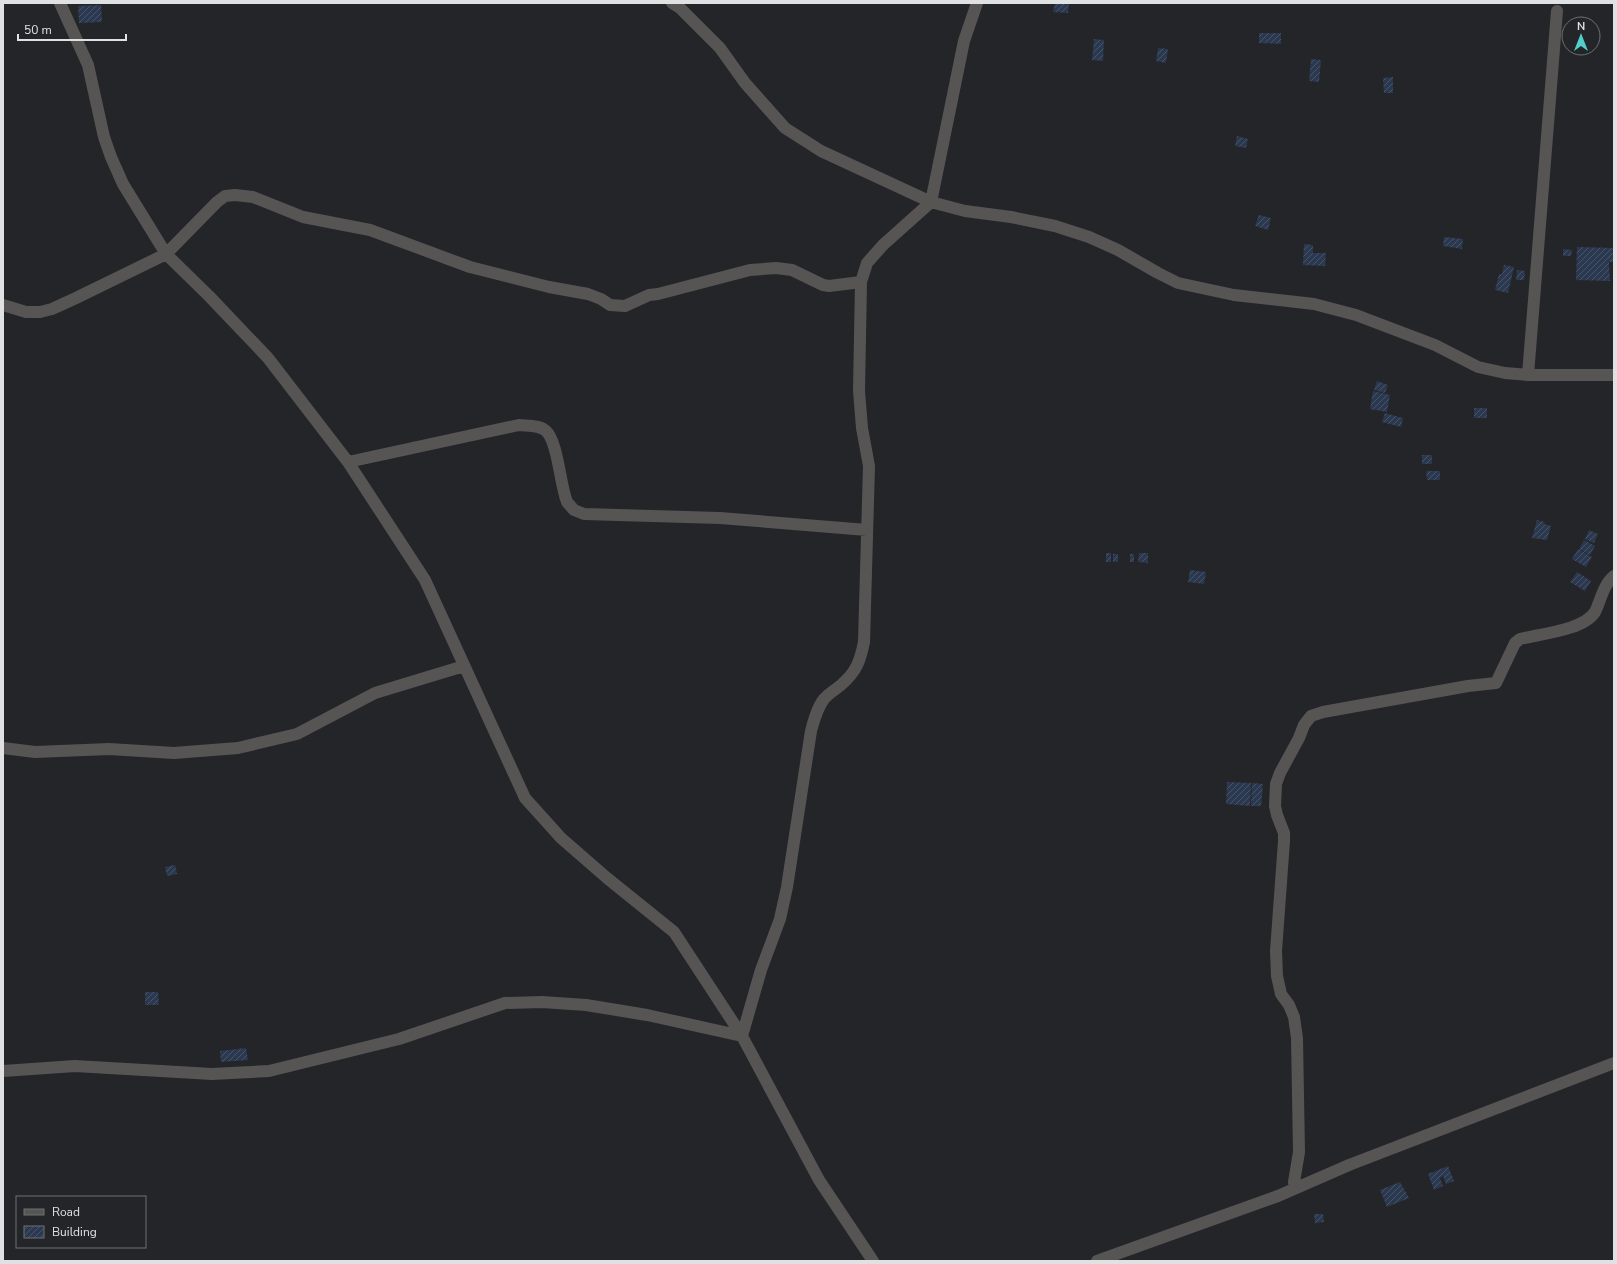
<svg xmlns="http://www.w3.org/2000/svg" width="1617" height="1264" viewBox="0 0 1617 1264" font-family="'Nunito Sans',sans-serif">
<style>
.building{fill:url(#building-hatch)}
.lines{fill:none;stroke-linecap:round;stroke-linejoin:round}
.minor{stroke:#565554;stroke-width:12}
</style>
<defs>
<pattern id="building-hatch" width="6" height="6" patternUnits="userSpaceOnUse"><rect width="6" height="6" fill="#2a3850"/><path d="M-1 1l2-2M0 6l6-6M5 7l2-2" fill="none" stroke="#495469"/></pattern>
</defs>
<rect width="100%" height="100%" fill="#242528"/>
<path class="building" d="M1055 3H1069L1068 13 1053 12Z
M101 5 102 22 79 23 78 6Z
M1259 33H1281V44L1259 43Z
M1094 39 1104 40 1103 61 1092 60Z
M1158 48 1168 49 1166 63 1156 61Z
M1311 59 1321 60 1319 82 1309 81Z
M1393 77V93H1384L1383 78Z
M1237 136 1248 139 1246 148 1235 146Z
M1259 215 1271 218 1268 230 1255 226Z
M1444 237 1463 239 1462 249 1443 246Z
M1304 244 1313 245V253H1326L1325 266 1303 265Z
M1577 247 1614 248V262H1609L1610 281 1576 280Z
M1563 249 1572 250 1571 256H1563Z
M1504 265 1514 267 1508 293 1495 290 1499 274H1502Z
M1517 270 1525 271 1524 280H1516Z
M1377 381 1388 385 1385 393 1374 390Z
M1373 391 1390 395 1387 412 1370 409Z
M1474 408H1487V418H1474Z
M1385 413 1403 418 1401 427 1382 422Z
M1422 455H1432V464H1422Z
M1426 471H1440V480H1427Z
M1537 520 1545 522 1544 524 1551 526 1547 540 1532 538Z
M1589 530 1598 534 1594 543 1585 539Z
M1584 540 1595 546 1590 555 1579 549Z
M1578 549 1592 557 1586 567 1572 559Z
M1106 553H1111V562H1106Z
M1139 553H1148V563L1138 562Z
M1113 554H1118V562H1113Z
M1130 554H1134V562H1130Z
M1190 570 1206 572 1204 584 1188 582Z
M1577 572 1591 581 1585 591 1570 582Z
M1227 782 1251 783 1250 806 1226 804Z
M1252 783 1263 784 1261 806H1251Z
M175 865 177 874 167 876 165 867Z
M145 992H158L159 1005H145Z
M246 1048 248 1060 221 1062 220 1051Z
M1448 1166 1454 1181 1446 1184 1443 1176 1440 1178 1443 1186 1434 1190 1428 1174Z
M1400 1182 1409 1198 1387 1207 1380 1190Z
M1314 1214H1323L1324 1222 1315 1223Z"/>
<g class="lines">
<path class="minor" d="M60 3 88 65 104 137 111 157 123 184 166 254 209 296 268 358 348 462 425 580 525 798 561 838 607 878 674 932 742 1036 819 1180 873 1261
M672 3 680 8 720 48 745 83 785 128 821 151 931 202 965 211 1011 217 1055 226 1089 237 1118 250 1158 273 1178 283 1234 295 1314 304 1356 315 1435 345 1478 367 1505 373 1528 375H1614
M3 305 26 312H40L52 309 76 298 166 254 217 202 225 196 235 195 253 197 303 217 370 230 470 267 549 287 588 294 601 299 610 305 625 306 649 295 658 294 750 270 776 268 792 270 823 285 829 286 861 282
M1528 375 1557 11
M348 462 519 425C528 426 540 425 546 431 558 442 560 485 567 502L574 510 584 514 720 518 867 530
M3 748 35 752 109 749 174 753 238 748 297 734 375 693 464 666
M3 1071 75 1066 212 1074 269 1071 399 1039 505 1003 542 1002 586 1005 647 1015 742 1036 761 970 780 919 787 887 811 731C814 720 817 708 824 699 828 694 835 690 841 685 856 672 860 662 864 642L869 466 862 428 859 391 861 282 867 263 883 245 931 202 964 41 977 3
M1295 1188 1294 1182 1299 1152 1297 1038 1294 1017 1289 1005 1281 994 1277 976 1276 951 1284 841V833L1277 815 1275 806 1276 784 1280 773 1299 738 1304 725 1311 716 1323 712 1468 686 1496 683 1515 643 1520 639C1540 634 1584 630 1595 612 1601 600 1603 585 1614 576
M1097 1261 1278 1196 1349 1165 1614 1063"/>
</g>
<rect width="1617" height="1264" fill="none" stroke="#e0e1e3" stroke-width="8"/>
<rect x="16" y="1196" width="130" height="52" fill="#242528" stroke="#6f7073"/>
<rect x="24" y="1209" width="20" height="6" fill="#565554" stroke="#6f7073"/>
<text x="52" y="1216" font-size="12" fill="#e0e1e3">Road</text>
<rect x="24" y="1226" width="20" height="12" fill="url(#building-hatch)" stroke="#6f7073"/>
<text x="52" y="1236" font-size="12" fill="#e0e1e3">Building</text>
<g transform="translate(1581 36)"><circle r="19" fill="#242528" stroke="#6f7073"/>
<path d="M0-3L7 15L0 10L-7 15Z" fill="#53cdc9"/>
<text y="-6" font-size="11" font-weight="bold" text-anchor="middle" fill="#e0e1e3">N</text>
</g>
<path d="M18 34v6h108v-6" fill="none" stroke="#e0e1e3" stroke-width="2"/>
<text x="24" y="34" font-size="12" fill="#e0e1e3" stroke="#242528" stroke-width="3" paint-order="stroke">50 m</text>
</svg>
